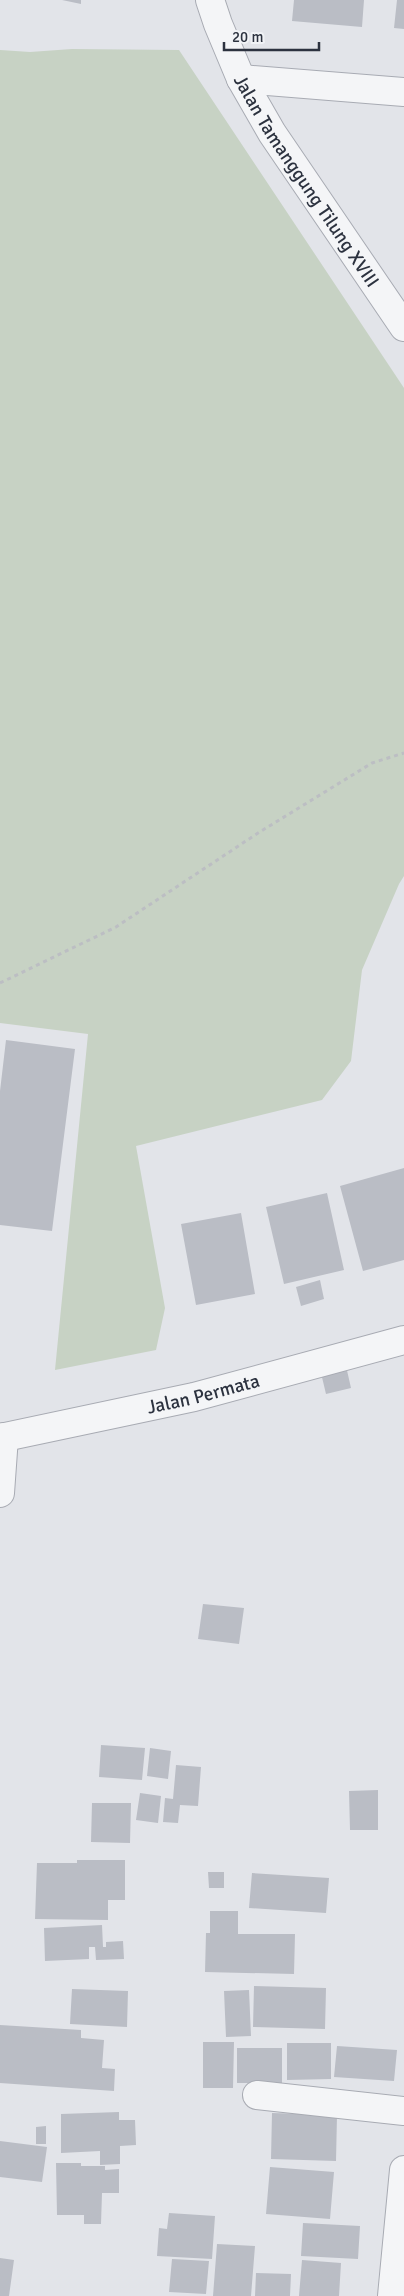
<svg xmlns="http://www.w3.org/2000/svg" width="404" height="2296" viewBox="0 0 404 2296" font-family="Signika,sans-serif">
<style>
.green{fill:#c7d2c4}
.building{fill:#babdc5}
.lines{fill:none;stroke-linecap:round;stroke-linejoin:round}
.minor-casing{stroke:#a8abb3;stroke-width:30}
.path{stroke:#bcbec3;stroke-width:3;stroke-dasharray:4 4;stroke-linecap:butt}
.minor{stroke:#f4f5f7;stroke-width:28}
.labels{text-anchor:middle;stroke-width:4;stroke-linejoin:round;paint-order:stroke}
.street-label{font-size:19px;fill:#2c323f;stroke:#f1f3f6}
</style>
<rect width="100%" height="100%" fill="#e2e4e9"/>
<path class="green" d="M72 49 179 50 404 388V876L399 884 362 970 351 1061 322 1100 136 1146 165 1308 156 1350 55 1370 88 1034 0 1023V50L30 52Z"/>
<path class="building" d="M62 0H81V4Z
M294 0H364L362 27 292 21Z
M397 0H404V29L394 28Z
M6 1040 75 1049 52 1231 0 1225V1091Z
M404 1168V1260L363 1271 340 1186Z
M327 1193 344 1270 284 1284 266 1207Z
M241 1213 255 1294 196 1305 181 1224Z
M320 1280 324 1299 301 1306 296 1287Z
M346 1366 351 1388 326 1394 321 1373Z
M203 1604 244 1608 239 1644 198 1639Z
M101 1745 145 1748 142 1780 99 1777Z
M150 1748 171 1751 168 1779 147 1776Z
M176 1765 201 1767 198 1806 180 1805 178 1823 163 1822 165 1798 173 1799Z
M378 1790V1830H350L349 1791Z
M140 1793 161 1796 158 1823 136 1820Z
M92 1803H131L130 1843 91 1842Z
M77 1860H125V1900H108V1920L35 1919 37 1863H77Z
M208 1872H224V1888H209Z
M252 1873 329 1878 326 1913 249 1908Z
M210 1911H238V1934H295L294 1974 205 1972 206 1933H210Z
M102 1925 103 1947H106V1942L123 1941 124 1959 96 1960 95 1947H89V1959L45 1961 44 1928Z
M254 1986 326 1988 325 2029 253 2027Z
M72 1989 128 1991 127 2027 70 2024Z
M249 1990 251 2036 226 2037 224 1991Z
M0 2025 81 2030V2038L104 2040 102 2068 115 2069 114 2091 0 2083Z
M203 2042H234L233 2088H203Z
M287 2043H331V2079L287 2080Z
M337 2046 397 2050 394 2081 334 2077Z
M237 2048H282V2083H237Z
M119 2112V2120H135L136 2145 120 2146V2164L100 2165V2151L61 2153V2114Z
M272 2113 337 2115 336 2161 271 2159Z
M46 2126V2144H36V2127Z
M0 2141 47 2147 42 2182 0 2177Z
M56 2163H81V2166H105V2170L119 2169V2193H102L101 2224H84V2215H57Z
M270 2167 334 2172 330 2219 266 2214Z
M169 2213 215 2216 212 2259 157 2256 159 2228 167 2229Z
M303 2223 360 2226 358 2259 301 2256Z
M217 2244 255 2246 251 2296H213Z
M0 2258 14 2260 9 2296H0Z
M172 2259 209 2261 206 2294 169 2292Z
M302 2260 341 2263 339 2296H299Z
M256 2273 291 2274 290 2296H255Z"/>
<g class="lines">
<g class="minor-casing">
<g id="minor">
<path id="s1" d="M210 0 218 24 241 79 272 133 404 327"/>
<path d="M241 79 404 92"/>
<path id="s2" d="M0 1438 194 1397 404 1340"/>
<path d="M0 1493 4 1437"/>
<path d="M257 2095 404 2111"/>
<path d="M392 2296 404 2170"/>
</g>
</g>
<path class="path" d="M0 983 116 927 258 833 372 763 404 753"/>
<use href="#minor" class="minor"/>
</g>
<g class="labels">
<g class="street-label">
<text dy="7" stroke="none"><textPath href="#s1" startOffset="206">Jalan Tamanggung Tilung XVIII</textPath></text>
<text dy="7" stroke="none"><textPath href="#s2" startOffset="208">Jalan Permata</textPath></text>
</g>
</g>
<path d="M224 42v8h95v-8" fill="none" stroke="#2c323f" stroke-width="2.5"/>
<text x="232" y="42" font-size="15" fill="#2c323f" stroke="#f1f3f6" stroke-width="4" paint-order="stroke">20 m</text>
</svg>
